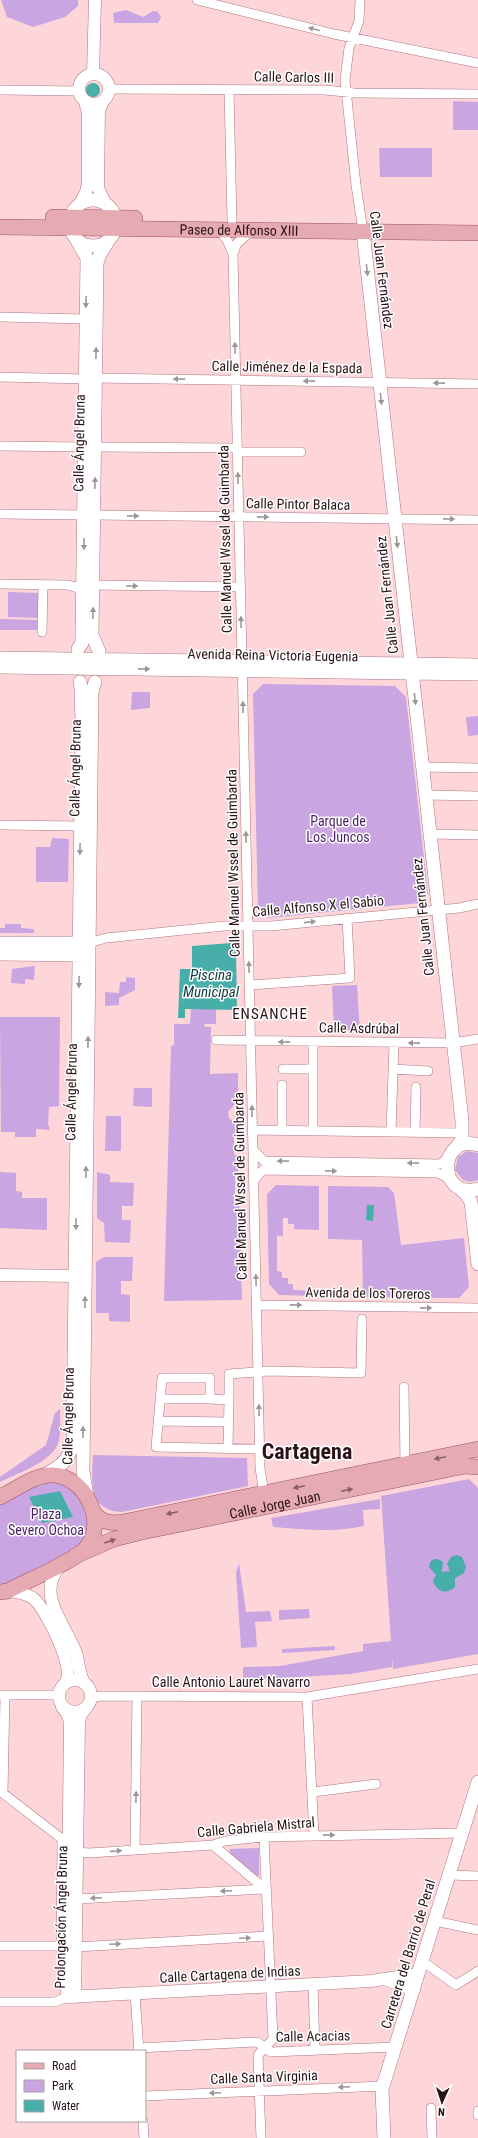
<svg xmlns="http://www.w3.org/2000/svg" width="478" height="2138" viewBox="0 0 478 2138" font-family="'Roboto Condensed',sans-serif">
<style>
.green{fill:#c9a5e1}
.water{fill:#47aeaa}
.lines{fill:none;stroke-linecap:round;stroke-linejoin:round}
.minor-casing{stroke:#b0757c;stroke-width:10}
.tertiary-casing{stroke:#b0757c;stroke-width:13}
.secondary-casing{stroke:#b0757c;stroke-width:14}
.primary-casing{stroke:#99515c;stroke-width:16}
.minor{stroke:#fff;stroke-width:9}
.tertiary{stroke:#fff;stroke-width:12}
.secondary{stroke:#fff;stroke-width:13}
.primary{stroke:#e6aab3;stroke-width:15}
.oneway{fill:#9f9596}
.oneway2{fill:#885e64}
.labels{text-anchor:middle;stroke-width:3;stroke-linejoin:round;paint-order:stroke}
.street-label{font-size:14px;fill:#2a1316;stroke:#fff}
.park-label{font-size:14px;fill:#4c1d65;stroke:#fff}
.water-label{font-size:15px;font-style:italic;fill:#0c3c3b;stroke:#fff}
.neighbourhood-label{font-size:15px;letter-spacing:1px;fill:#2a1316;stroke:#fff}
.town-label{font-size:22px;font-weight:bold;fill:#2a1316;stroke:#fff}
</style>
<rect width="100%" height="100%" fill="#fed6da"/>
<path class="green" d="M1 0H78V6L65 17 33 27 7 17Z
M126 10 143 17 153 11 158 12 161 17 158 23H114L113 13Z
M453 101 478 102V130H453Z
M379 148H432V177H380Z
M8 592 38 593V618L8 617Z
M0 619 38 620 37 630H0Z
M263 684 395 686 406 697 428 894 420 903 268 918 258 910 253 694Z
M132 692H150V708L131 710Z
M478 716V735L468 736 466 717Z
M52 838 69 839 68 882H36V847H50Z
M5 924H21V928L34 929V933H0V928H5Z
M35 966 34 980 25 979V984L11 983 12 969Z
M126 977 135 978V990L119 998V1005L105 1006V992L119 993 120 982H126Z
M357 985 360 1031 334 1030 332 986Z
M191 1009H216V1024H204L205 1027H211L210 1074 238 1073V1101L228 1112 229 1118 237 1126V1135H234V1155H238V1175H235V1195L239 1196 242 1300 164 1301 171 1046 174 1045V1024H190Z
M0 1017H60L59 1106 49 1107 48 1124 50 1130 36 1129V1137H15V1132H1V1144Z
M134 1088H152V1107L133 1106Z
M106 1116H121V1151H105Z
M467 1151 478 1153V1180L470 1182 463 1180 455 1170 458 1157Z
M0 1172 16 1173V1191L22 1192V1198H47V1230L0 1228Z
M97 1172 110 1175V1182L134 1183 133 1206H122V1220H131L130 1243 105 1242 104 1223 97 1218Z
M276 1185 319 1186V1230L294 1229V1224H288V1218H283V1236H277V1271L282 1272V1278H288V1284H293V1290L315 1291V1296L279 1295 269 1284 267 1194Z
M328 1186 388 1187 394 1193 401 1245 464 1238 469 1287 459 1298 363 1297 362 1240 328 1239Z
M104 1257H133L132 1281H121V1294L130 1295V1322L109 1321V1313H96V1262Z
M60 1409C60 1419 61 1430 59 1440 55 1461 18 1473 0 1482V1477L46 1445 55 1413Z
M93 1455 247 1458 248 1486 122 1512C87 1510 92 1481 93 1455Z
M62 1476 93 1511 89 1544 0 1592V1497Z
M469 1479 478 1488V1654L393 1669 392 1656V1667L351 1674 243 1680V1667L280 1666 363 1651V1644L391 1641 381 1496Z
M380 1499V1509L363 1510 364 1526C334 1533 302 1529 273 1527L271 1518Z
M239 1563 246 1612 270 1611 272 1621 255 1622 257 1647 241 1648 236 1573Z
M309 1609 310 1618 279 1620V1610Z
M335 1646V1650L282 1653V1649Z
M259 1848V1875L257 1877 229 1854 230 1849Z"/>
<path class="water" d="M86 90a7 7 0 1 1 14 0a7 7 0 1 1-14 0Z
M231 943 236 947 237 1010 185 1009V1018H178L180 969H192V946Z
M367 1205H374L373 1221 366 1220Z
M60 1491 73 1517 42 1523 29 1497Z
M457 1555 462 1557 466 1567 464 1573 455 1578V1587C446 1595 436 1592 433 1580L436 1575 429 1567 430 1562C435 1558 438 1558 443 1562L442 1572 450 1571 447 1564 451 1557Z"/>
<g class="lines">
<g class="minor-casing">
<path id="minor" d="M197 0 334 34 478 63
M360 0 359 21 349 48 345 80 356 185 363 231
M109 89 325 90 355 93 478 94
M0 90 79 91
M229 90 232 220
M220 230 228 242 233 254 260 1468 264 1494
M233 254 237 243 253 230
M0 317 86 319
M0 377 85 379
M96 378 478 384
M0 446 85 447
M95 447 237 448
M237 452H301
M0 514 84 515
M94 515 478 520
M0 584 67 585 76 587 83 594
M93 585 240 587
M42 632 43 585
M422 767 478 768
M426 795 478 796
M0 825 80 826
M430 834 478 835
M89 943 106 938 224 926H271L459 908 478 904
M249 985 350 978 347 918
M216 1040 453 1043 478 1039
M313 1042V1131
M283 1069H313
M393 1069 428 1071
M253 1130 463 1133
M282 1130V1085
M391 1132 394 1043
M415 1132 416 1087
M253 1150 264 1161 440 1164 449 1157
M254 1180 263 1170 438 1173 450 1179
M257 1305 478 1308
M404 1387 405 1465
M160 1399H210
M159 1421 229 1422
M228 1447 229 1400
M260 1449 156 1447 162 1378H210V1399L229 1400V1374L269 1371 361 1373 362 1319
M0 1695H58
M307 1697 314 1835
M89 1703 95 1697 101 1696 307 1697 478 1669
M0 1791 62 1839H67
M313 1792 376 1784
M3 1793 5 1695
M213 1845 265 1889
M135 1850 137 1696
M77 1852 89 1853 213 1845 225 1841 264 1837 462 1833
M449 1875 478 1876
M77 1899 265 1889
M435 1921 478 1930
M0 1946H67
M61 1946 62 1839
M76 1947 267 1936
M422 1961 456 1985 478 1971
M313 1985 315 2050
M135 1994 139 2051
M1 2002H55L67 1997
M138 2048 257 2042 271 2052 395 2047
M145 2096 383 2086
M431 2108 432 2138
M478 2111V2115
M143 2121 144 2138
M261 2138 258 2055 273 2039 264 1837"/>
</g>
<g class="tertiary-casing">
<path id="tertiary" d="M79 89a15 15 0 1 1 30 0a15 15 0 1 1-30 0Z
M93 74 95 0
M103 101 99 110 98 188 106 205
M80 204 86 192 88 183V113L85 102
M0 1275 75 1276
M61 1565C34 1593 66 1625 76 1653 80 1664 78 1676 86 1685
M8 1591C17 1592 27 1593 34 1599 46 1609 77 1671 65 1683
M59 1696a16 16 0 1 1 32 0a16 16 0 1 1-32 0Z
M62 1707 68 1715 70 1722 67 1997 371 1981 418 1974
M387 1980 414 1990
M75 1997 79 1722 81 1714 87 1707"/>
</g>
<g class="secondary-casing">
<path id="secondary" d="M70 223a23 23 0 1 1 46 0a23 23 0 1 1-46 0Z
M363 231 462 1121V1140L456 1148
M76 239 87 258 82 635V643L78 649
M99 651 92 635 97 263 100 254 110 238
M0 658 478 665
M0 667 478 674
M0 943H87
M0 954 86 955
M478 1145C438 1133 437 1200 478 1189
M458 1187 467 1195 471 1202 478 1264
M41 1477C58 1468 69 1462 73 1443L82 722 81 688 80 682
M87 1498 83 1471 92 692 95 682
M384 2138 382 2089 478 1782"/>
</g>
<g class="primary-casing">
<g id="primary">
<path d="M53 217 135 218"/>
<path id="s1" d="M0 227 478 233"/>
<path d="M0 1497C15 1490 35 1474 53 1475 85 1476 109 1524 85 1549 73 1562 26 1581 8 1591L0 1592"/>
<path d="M93 1511C100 1522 110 1524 123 1522L478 1449"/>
<path id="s2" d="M75 1556 114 1539 142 1532 465 1466 478 1467"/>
</g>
</g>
<use href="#minor" class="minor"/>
<use href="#tertiary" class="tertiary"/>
<use href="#secondary" class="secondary"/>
<use href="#primary" class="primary"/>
</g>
<defs><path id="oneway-solid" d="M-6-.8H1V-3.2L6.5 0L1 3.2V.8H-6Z"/></defs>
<g class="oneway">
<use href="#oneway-solid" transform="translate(314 29) rotate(-166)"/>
<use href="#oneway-solid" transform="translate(367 270) rotate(84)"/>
<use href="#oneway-solid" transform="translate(86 302) rotate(91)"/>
<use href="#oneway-solid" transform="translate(235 348) rotate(-91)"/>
<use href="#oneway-solid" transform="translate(96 353) rotate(-89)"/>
<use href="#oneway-solid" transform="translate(179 379) rotate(-179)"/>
<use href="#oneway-solid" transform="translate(309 381) rotate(-179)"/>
<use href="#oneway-solid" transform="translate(439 383) rotate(-179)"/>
<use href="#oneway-solid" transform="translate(381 399) rotate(84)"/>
<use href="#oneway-solid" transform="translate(238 478) rotate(-91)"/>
<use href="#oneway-solid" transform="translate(95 483) rotate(-89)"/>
<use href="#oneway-solid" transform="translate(133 516) rotate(1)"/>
<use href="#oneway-solid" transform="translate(263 517) rotate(1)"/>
<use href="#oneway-solid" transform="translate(449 519) rotate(1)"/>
<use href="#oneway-solid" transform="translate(397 542) rotate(84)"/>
<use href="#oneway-solid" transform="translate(84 544) rotate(91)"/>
<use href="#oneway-solid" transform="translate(132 586)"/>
<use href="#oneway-solid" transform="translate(93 613) rotate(-89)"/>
<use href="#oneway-solid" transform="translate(241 622) rotate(-91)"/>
<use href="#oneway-solid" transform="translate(144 669) rotate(1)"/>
<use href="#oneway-solid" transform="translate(415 699) rotate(84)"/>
<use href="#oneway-solid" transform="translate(243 707) rotate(-91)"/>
<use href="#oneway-solid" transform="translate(246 837) rotate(-91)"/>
<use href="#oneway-solid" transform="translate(80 849) rotate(91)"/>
<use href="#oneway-solid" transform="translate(310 922) rotate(-6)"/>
<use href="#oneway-solid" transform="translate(249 967) rotate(-91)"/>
<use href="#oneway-solid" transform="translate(79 982) rotate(91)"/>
<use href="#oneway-solid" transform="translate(88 1042) rotate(-89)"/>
<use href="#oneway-solid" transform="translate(284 1042) rotate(-179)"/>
<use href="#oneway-solid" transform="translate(414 1043) rotate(-179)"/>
<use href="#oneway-solid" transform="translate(252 1111) rotate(-91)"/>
<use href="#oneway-solid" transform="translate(283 1161) rotate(-179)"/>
<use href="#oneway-solid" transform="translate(413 1163) rotate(-179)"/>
<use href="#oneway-solid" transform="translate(331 1171) rotate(1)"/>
<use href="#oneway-solid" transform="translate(86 1172) rotate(-89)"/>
<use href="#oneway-solid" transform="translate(76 1224) rotate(91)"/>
<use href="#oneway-solid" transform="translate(256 1280) rotate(-91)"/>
<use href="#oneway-solid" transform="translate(85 1302) rotate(-89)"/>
<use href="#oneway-solid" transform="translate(296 1305) rotate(1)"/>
<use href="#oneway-solid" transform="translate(426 1308) rotate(1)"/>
<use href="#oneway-solid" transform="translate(259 1410) rotate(-91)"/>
<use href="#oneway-solid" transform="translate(83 1432) rotate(-89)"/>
<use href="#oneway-solid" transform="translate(136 1797) rotate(-89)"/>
<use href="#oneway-solid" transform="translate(329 1835) rotate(-1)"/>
<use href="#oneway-solid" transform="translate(116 1851) rotate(-4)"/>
<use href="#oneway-solid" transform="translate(226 1891) rotate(177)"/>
<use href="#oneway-solid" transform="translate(96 1898) rotate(177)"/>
<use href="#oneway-solid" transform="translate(245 1938) rotate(-3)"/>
<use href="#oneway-solid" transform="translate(115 1944) rotate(-3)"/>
<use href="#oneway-solid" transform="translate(344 2087) rotate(178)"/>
<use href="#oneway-solid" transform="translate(215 2093) rotate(177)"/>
</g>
<g class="oneway2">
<use href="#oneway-solid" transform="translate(440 1458) rotate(168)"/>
<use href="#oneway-solid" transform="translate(299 1487) rotate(168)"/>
<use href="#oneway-solid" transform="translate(347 1490) rotate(-12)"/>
<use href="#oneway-solid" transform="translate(172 1513) rotate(168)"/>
<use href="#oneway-solid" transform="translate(110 1541) rotate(-19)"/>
</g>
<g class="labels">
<g class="street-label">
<text transform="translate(294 77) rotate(1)" y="5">Calle Carlos III</text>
<text dy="5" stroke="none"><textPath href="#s1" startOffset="239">Paseo de Alfonso XIII</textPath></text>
<text transform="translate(382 270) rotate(83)" y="5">Calle Juan Fernández</text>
<text transform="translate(287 367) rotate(1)" y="5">Calle Jiménez de la Espada</text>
<text transform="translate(79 443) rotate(-89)" y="5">Calle Ángel Bruna</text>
<text transform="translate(298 504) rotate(1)" y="5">Calle Pintor Balaca</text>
<text transform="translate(225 539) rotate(-91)" y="5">Calle Manuel Wssel de Guimbarda</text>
<text transform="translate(387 595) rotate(-96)" y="5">Calle Juan Fernández</text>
<text transform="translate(273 655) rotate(1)" y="5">Avenida Reina Victoria Eugenia</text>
<text transform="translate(75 768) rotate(-89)" y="5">Calle Ángel Bruna</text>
<text transform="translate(233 863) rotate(-91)" y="5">Calle Manuel Wssel de Guimbarda</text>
<text transform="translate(318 906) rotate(-5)" y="5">Calle Alfonso X el Sabio</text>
<text transform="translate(423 917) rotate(-96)" y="5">Calle Juan Fernández</text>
<text transform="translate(359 1028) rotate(1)" y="5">Calle Asdrúbal</text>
<text transform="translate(71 1092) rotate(-89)" y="5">Calle Ángel Bruna</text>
<text transform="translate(240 1186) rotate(-91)" y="5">Calle Manuel Wssel de Guimbarda</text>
<text transform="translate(368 1293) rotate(1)" y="5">Avenida de los Toreros</text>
<text transform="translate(68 1416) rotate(-89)" y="5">Calle Ángel Bruna</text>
<text dy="5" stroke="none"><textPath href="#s2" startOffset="207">Calle Jorge Juan</textPath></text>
<text x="231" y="1687">Calle Antonio Lauret Navarro</text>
<text transform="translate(256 1827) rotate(-5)" y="5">Calle Gabriela Mistral</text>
<text transform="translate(61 1917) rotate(-89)" y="5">Prolongación Ángel Bruna</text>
<text transform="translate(408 1954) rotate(-73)" y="5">Carretera del Barrio de Peral</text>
<text transform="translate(230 1974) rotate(-3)" y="5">Calle Cartagena de Indias</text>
<text transform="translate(313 2036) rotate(-1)" y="5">Calle Acacias</text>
<text transform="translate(264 2077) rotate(-2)" y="5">Calle Santa Virginia</text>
</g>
<g class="park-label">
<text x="338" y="826">Parque de<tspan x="338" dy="16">Los Juncos</tspan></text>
<text x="46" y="1519">Plaza<tspan x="46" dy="16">Severo Ochoa</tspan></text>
</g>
<g class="water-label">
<text x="211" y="980">Piscina<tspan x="211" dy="17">Municipal</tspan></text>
</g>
<g class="neighbourhood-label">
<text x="270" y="1019">ENSANCHE</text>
</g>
<g class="town-label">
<text x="307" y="1459">Cartagena</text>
</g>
</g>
<rect x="16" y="2050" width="130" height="72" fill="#ffffff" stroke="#aaa1a2"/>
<rect x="24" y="2063" width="20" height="6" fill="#e6aab3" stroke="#aaa1a2"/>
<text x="52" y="2070" font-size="12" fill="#2a1316">Road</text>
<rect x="24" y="2080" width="20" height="12" fill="#c9a5e1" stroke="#aaa1a2"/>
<text x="52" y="2090" font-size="12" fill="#2a1316">Park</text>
<rect x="24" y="2100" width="20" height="12" fill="#47aeaa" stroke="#aaa1a2"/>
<text x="52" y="2110" font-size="12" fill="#2a1316">Water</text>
<g transform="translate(442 2102) rotate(183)" stroke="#ffffff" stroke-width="3" paint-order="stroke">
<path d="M0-3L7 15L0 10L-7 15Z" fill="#2a1316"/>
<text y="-6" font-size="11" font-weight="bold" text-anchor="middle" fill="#2a1316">N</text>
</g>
</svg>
